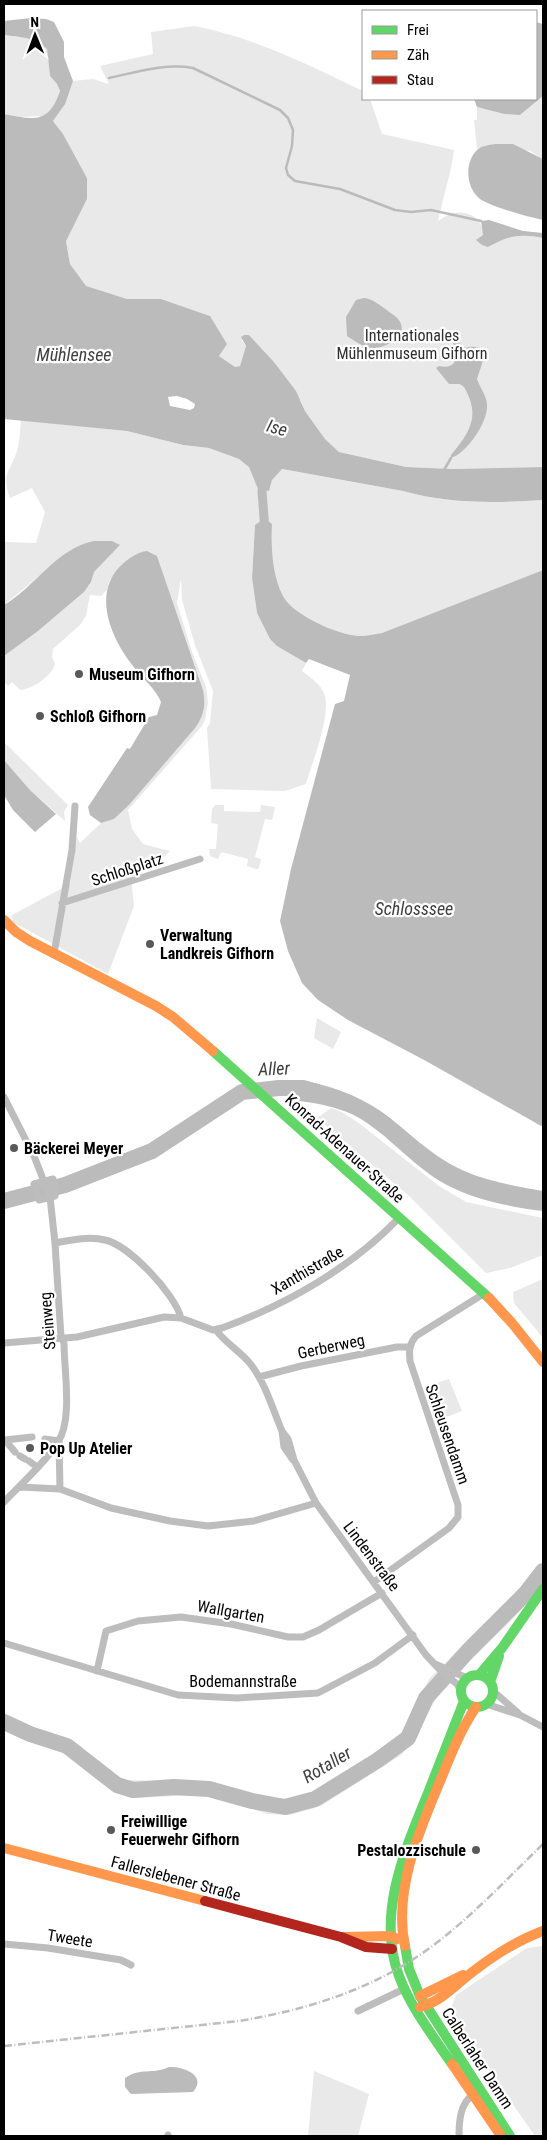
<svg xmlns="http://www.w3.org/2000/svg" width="547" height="2140" viewBox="0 0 547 2140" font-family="'Roboto Condensed',sans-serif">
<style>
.green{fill:#e9e9e9}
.water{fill:#bbb;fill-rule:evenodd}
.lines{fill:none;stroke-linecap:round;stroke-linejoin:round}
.stream{stroke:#bbb;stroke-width:2.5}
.canal{stroke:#bbb;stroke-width:9}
.river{stroke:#bbb;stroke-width:16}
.street{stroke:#bdbdbd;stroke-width:7}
.fast{stroke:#63d668;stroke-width:10}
.slow{stroke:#ff974d;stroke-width:10}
.jam{stroke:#b3261e;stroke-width:10}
.rail{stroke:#bdbdbd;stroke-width:2.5;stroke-dasharray:8 2.5 1 2.5;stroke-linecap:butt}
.poi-dot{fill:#595959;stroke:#fff;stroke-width:2}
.labels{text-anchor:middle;stroke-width:4.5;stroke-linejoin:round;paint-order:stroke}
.park-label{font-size:16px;fill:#2e2e2e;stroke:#fff}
.poi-label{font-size:16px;font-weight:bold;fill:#000;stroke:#fff;text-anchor:start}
.street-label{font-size:16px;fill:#000;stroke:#fff}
.water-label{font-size:18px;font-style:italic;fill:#3f3f3f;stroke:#fff}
</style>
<rect width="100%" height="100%" fill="#fff"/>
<path class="green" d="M194 26C253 37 309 65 363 91V99H370L382 134 454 150C451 174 443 197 438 221 442 219 448 214 452 213 469 210 483 218 483 235L481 238 488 247C508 236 520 233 543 238V467L452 469 406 467 339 452 325 439 305 411 301 401 274 362 249 335H244L242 341 246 346 240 366 235 367 219 356 226 344 210 316 161 299H127L86 287 70 264 66 240 87 199V178L63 134 53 121 64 104 45 116 20 117 4 114V35C20 37 34 37 47 49L50 76 57 84 60 91 67 92 73 81 93 79 109 84 100 66 153 54 151 32Z
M543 96V159L530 151 486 146 477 149 474 120H477V107L504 114 520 115Z
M21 420 127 431 183 445 209 448 239 459 250 467 258 489 269 491 272 480 281 469 403 491C448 504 497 503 543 500V570L382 633C374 634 367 636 359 636 338 635 293 615 283 596 272 575 271 547 272 524L267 520H263L255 525 252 578 257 613 270 639 277 646 306 663 302 671C310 677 320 684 324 693 332 714 312 763 306 784L285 791 211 789 207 728 210 723 213 691 195 645 182 600 181 579 177 603 192 652 206 687 208 703 205 720 202 726 128 810 132 829 143 844 170 851 154 867 131 877 134 906 108 974 13 922 12 915 70 884 77 837 80 843 101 823 114 819 129 805 162 766 203 690 157 556 110 579 107 590 101 596 90 595 86 616 80 625 53 649 52 657 55 664C53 675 31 690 20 690L12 682 8 686 4 682V656L38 631 84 592 91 582 94 572 120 545 67 553 4 605V542L36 543 45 512 32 488 10 498C0 471 12 472 18 447 20 439 20 429 21 420Z
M4 742 68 805 64 812 65 821 30 790 4 760Z
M215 805H224V811L260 812 261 805 275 807 272 820 265 819 255 857 261 859 259 868 256 869 247 866 248 859 221 852 218 859 210 856 209 849H216L218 824 211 823 212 809Z
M317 1018 341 1032 333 1049 314 1038Z
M331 1108 342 1112 360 1124 439 1186 466 1202 543 1218V1255L510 1268 486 1273 409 1196 317 1118Z
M543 1279V1338L514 1303 513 1292Z
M449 1379 462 1411 444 1418 430 1385Z
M543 1565V1584L510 1622 441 1689 412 1743 401 1755 321 1806 290 1815 267 1814 217 1797 198 1795 135 1798 110 1788 61 1750 4 1730V1718L78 1746 112 1774 125 1780 208 1782 272 1802 296 1801 346 1773 401 1736 407 1726 429 1679Z
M543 1946V2136H535L462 2031 453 2014 452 2006 456 1995 527 1948Z
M314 2071 369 2094 358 2136H308Z"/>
<path class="water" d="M31 18 46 19 54 22 64 42V57L73 81 65 104 53 121 63 134 87 178V199L66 241 70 264 86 286 127 299H161L210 316 227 344 219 356 235 367 240 366 246 346 241 337 244 335H249L274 362 296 391 305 411 325 439 339 452 406 467 452 469 543 467V500C497 503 448 504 403 491L282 469 272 480 269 491 258 489 249 467 239 459 209 448 183 445 127 431 4 419V114C34 120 49 124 60 91L57 84 50 76 47 49C34 37 20 37 4 35V21ZM177 396 187 399 195 404 194 408 190 410 170 406 168 397Z
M536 22 543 24V96L520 115 504 114 477 107 474 99H536Z
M495 144H513L543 159V220C528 217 492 207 480 199 466 188 464 163 477 150 481 146 489 145 495 144Z
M489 220 523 231 543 233V238C520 233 508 236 488 247L482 245 476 240 483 235 481 221Z
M364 298C372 299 377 303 384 308 390 313 399 317 401 324 406 338 383 349 372 348 362 347 355 341 347 336L346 317 356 300Z
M457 341 465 348C495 341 480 367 477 379 480 388 487 396 487 405 488 422 467 453 451 458V455C470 432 481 416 464 387L460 384H449L436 368 439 366C458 370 458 356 453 343Z
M262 520H267L272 524C271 547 272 575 283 596 293 615 338 635 359 636 367 636 374 634 382 633L543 570V1127L426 1061 348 1020 318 1000 302 983 288 951 280 921 291 869 335 704 344 701 350 675 309 659 306 663 277 646 270 639 257 613 252 578 255 525Z
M94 541H112L120 545 94 572 91 582 84 592 38 631 4 656V605C35 587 57 548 94 541Z
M147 551 157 556 203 690C206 706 204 715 195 728L129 805 114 819 101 823 90 815 88 807 127 748 130 749 149 717 157 715 161 702C156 689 141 677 133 666 113 641 94 600 116 571 123 562 136 552 147 551Z
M4 760 30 790 56 814 35 832 13 810 4 795Z
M294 1080C326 1083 355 1094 382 1112 403 1127 420 1145 442 1159 472 1179 509 1185 543 1191V1211C511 1207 474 1200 445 1184 410 1165 383 1127 347 1112 331 1106 316 1103 299 1101Z
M169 2067C182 2066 208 2075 193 2092L131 2094 125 2087V2078C141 2067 152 2075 169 2067Z"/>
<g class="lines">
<path class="stream" d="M109 78C137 72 165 63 193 68L280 110 288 118 293 130 292 146 286 168 288 175 295 181 340 189 395 210 411 212 431 210 481 221
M444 470 451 458"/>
<path class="canal" d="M264 482 262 491 265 531"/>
<path class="river" d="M4 1201 65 1185 152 1151 242 1092 279 1088H303L317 1092
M4 1722 30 1734 67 1746 117 1785 133 1790 174 1787 209 1789 252 1801 285 1807 315 1799 378 1760 408 1738 426 1698 468 1651 526 1593 543 1571"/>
<path class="street" d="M62 903 200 859
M54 954 72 850 75 806
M4 1097 34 1156 50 1197 55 1243 61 1337 64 1343C64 1370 73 1420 58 1442 44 1464 22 1483 4 1502
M53 1179 55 1196 39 1200 34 1184Z
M55 1243C71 1240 89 1236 105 1240 129 1245 175 1294 181 1318
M216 1330C226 1344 242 1352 252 1366 266 1385 273 1410 282 1431L288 1439 294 1460 316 1503 426 1655 442 1672 457 1684 461 1691
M4 1343 77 1337 164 1317 181 1318 213 1330 222 1328C288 1304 352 1267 400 1217
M259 1377 301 1366 397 1347H410
M282 1431 284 1447 293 1460
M45 1439 59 1441 60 1489
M15 1452 5 1440 32 1437
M20 1456 25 1459
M29 1461 37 1467
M20 1487 60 1489 111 1508 170 1521 208 1526 254 1521 316 1503
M374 1582 449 1528 458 1517V1505L410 1361C409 1351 409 1344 416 1336L485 1293
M4 1643 178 1695 237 1698 318 1693 375 1663 413 1635
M435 1664 467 1678
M97 1671 106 1631 138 1621 181 1617 231 1624 288 1637H303L319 1630 382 1593
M493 1691 518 1713
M486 1704 520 1715 543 1727
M4 1944 48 1948 121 1960 131 1965
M358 2011 404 1989
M168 2135V2136
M459 2136C459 2122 460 2103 473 2095"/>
<path class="fast" d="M213 1051 489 1298
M479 1675 502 1648 543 1589
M461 1691a16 16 0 1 1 32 0a16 16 0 1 1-32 0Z
M490 1682 499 1656
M405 1946 409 1969 420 1996 510 2136
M452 2064C433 2036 411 2008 399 1976 376 1915 405 1850 428 1793 440 1762 452 1732 464 1701"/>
<path class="slow" d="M4 920 16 932 30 941 156 1006 173 1017 213 1051
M489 1298 512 1323 543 1362
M4 1848 205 1901
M342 1937 391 1936 397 1939
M405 1946C393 1890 420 1829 441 1779 451 1754 461 1729 476 1707
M420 1996 463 1975
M420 2007C443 2001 457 1983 475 1970 496 1954 518 1940 543 1931
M452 2064 501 2136"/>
<path class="jam" d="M205 1901 341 1937 366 1947 392 1949"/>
<path class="rail" d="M4 2046 239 2021C312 2009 380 1987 439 1941 476 1912 509 1877 543 1844"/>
</g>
<g class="poi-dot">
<circle cx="79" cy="674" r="5"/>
<circle cx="40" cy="716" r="5"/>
<circle cx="150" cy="944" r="5"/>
<circle cx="14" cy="1148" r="5"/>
<circle cx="30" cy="1448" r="5"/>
<circle cx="111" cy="1830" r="5"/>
<circle cx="476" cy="1850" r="5"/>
</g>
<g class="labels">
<g class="park-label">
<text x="412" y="341">Internationales<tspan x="412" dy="18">Mühlenmuseum Gifhorn</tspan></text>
</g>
<g class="poi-label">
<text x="89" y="680">Museum Gifhorn</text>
<text x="50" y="722">Schloß Gifhorn</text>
<text x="160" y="941">Verwaltung<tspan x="160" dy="18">Landkreis Gifhorn</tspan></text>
<text x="24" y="1154">Bäckerei Meyer</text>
<text x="40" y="1454">Pop Up Atelier</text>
<text x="121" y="1827">Freiwillige<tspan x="121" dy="18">Feuerwehr Gifhorn</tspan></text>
<text x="466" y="1856" text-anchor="end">Pestalozzischule</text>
</g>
<g class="street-label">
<text transform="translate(127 869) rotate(-18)" y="6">Schloßplatz</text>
<text transform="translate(345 1148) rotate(42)" y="6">Konrad-Adenauer-Straße</text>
<text transform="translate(307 1270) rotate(-30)" y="6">Xanthistraße</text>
<text transform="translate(47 1321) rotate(-95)" y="6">Steinweg</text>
<text transform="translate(331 1346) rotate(-12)" y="6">Gerberweg</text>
<text transform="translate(448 1434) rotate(71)" y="6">Schleusendamm</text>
<text transform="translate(372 1556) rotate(53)" y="6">Lindenstraße</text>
<text transform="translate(231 1611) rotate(10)" y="6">Wallgarten</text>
<text x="243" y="1687">Bodemannstraße</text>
<text transform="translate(176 1878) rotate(15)" y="6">Fallerslebener Straße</text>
<text transform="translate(70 1938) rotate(9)" y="6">Tweete</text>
<text transform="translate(478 2058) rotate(57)" y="6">Calberlaher Damm</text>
</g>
<g class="water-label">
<text x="74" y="361">Mühlensee</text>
<text transform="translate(277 428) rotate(16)" y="6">Ise</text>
<text x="414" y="915">Schlosssee</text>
<text transform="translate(274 1069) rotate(-3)" y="6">Aller</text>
<text transform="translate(327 1765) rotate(-31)" y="6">Rotaller</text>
</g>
</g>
<rect width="547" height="2140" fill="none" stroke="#000000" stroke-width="10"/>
<rect x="362" y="10" width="175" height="90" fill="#ffffff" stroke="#999999"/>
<rect x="372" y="26" width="25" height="8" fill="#63d668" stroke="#999999"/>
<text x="407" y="35" font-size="15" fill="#000000">Frei</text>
<rect x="372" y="51" width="25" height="8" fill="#ff974d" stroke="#999999"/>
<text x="407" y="60" font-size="15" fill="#000000">Zäh</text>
<rect x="372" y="76" width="25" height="8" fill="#b3261e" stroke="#999999"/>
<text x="407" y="85" font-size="15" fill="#000000">Stau</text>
<g transform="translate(35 35) rotate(359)" stroke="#ffffff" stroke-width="4" paint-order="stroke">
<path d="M0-4L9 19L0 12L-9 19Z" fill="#000000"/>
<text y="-8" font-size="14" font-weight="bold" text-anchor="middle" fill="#000000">N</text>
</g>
</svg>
